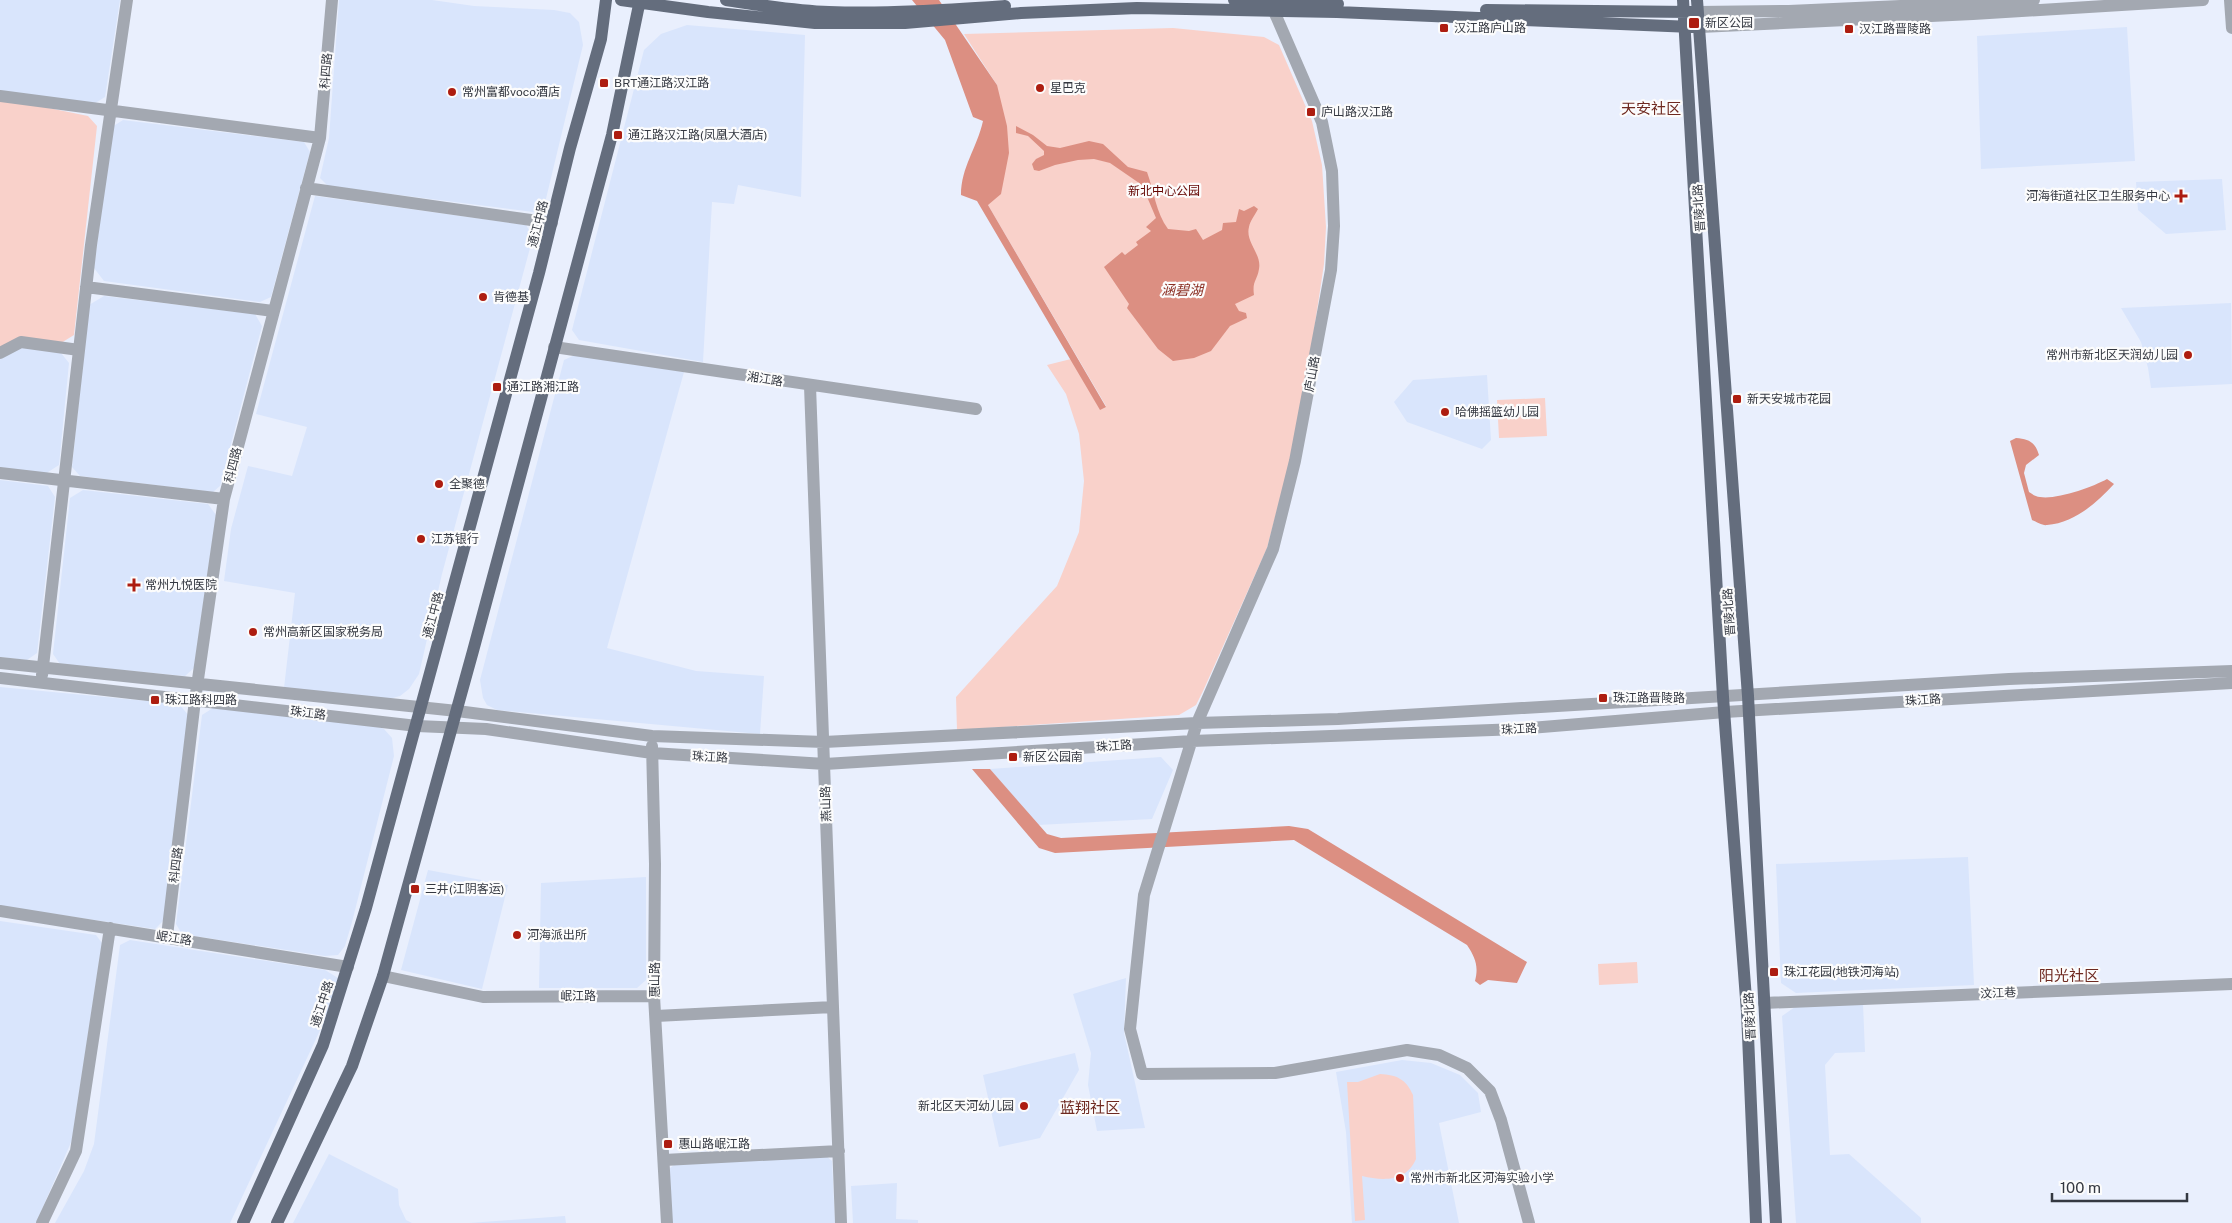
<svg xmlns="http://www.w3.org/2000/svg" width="2232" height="1223" viewBox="0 0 2232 1223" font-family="'Public Sans','Noto Sans SC',sans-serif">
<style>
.built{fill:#d9e5fc}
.green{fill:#f9d1ca}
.water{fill:#dc8f82}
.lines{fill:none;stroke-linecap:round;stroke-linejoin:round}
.minor{stroke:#a3a8b1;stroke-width:12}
.major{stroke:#646d7d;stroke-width:12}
.poi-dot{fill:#ad1d10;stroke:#fcfcfc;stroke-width:2}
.labels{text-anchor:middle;stroke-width:4.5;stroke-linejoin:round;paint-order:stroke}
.poi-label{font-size:12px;fill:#343841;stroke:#fcfcfc;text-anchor:start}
.street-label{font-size:12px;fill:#343841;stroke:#fcfcfc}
.park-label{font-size:12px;fill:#630400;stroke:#fcfcfc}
.water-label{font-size:14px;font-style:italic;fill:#8b3025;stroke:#fcfcfc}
.quarter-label{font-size:15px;fill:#6e2920;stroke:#fcfcfc}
</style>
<rect width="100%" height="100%" fill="#e9effd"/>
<path class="built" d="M0 0H120L105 97 92 105 0 91Z
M339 0H432L474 6 554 10 570 13 579 22 583 45 544 207 533 212 328 186 320 178 329 138Z
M687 25 805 35 801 197 738 185 734 204 712 202 703 362 579 340 572 330 644 50 661 34Z
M2127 27 2135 161 1981 169 1977 36Z
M123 120 304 142 310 152 271 297 260 302 104 281 94 268 112 127Z
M2222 179 2226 230 2166 234 2138 210 2136 182Z
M315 196 526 225 533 237 442 574 419 674 409 689 400 696 385 700 284 688 295 593 224 581 231 529 248 466 292 476 307 427 256 414Z
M104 296 255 314 262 326 220 486 213 492 80 476 72 467 89 305Z
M2231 303 2232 384 2151 388 2148 368 2141 342 2121 308Z
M22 347 61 353 69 363 59 465 45 474 0 468V359Z
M575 355 684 372 607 648 696 671 764 676 760 734 497 710 487 705 483 698 480 680 564 360Z
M1487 375 1491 440 1482 449 1407 422 1394 402 1413 380Z
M0 480 48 486 55 497 37 653 27 660 0 657Z
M83 490 208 504 216 515 194 668 185 676 60 664 53 654 70 498Z
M0 687 179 704 189 716 164 920 155 929 0 906Z
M213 708 374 725 384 729 392 738 394 756 352 922 345 946 338 955 325 956 182 934 176 924 202 715Z
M1161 757 1173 770 1152 819 1038 825 990 769Z
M1968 857 1974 985 1796 993 1781 983 1776 864Z
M428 870 508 885 482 989 401 970Z
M646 877V980L637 988H539L541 883Z
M0 921 96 935 102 943 72 1140 36 1223H0Z
M130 940 325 970 338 978 336 996 230 1223H55L84 1171 94 1144 120 945Z
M1126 978 1124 1033 1145 1128 1097 1131 1088 1085 1091 1053 1073 994Z
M1863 1004 1865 1052 1835 1053 1825 1065 1830 1155 1849 1154 1921 1218V1223H1796L1782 1016 1795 1007Z
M1075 1053 1079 1070 1040 1138 999 1147 983 1075Z
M1402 1060 1431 1063 1460 1075 1478 1093 1481 1112 1439 1123 1459 1223H1352L1346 1132 1336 1072Z
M329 1154 398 1189 399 1205 406 1220 412 1223H293Z
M824 1154 832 1161 835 1223H672L669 1169 679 1161Z
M897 1183 896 1219 918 1220V1223H853L851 1186Z
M565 1216 566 1223H469Z"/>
<path class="green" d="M1173 28 1264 37 1279 45 1312 121 1322 165 1326 227 1324 264 1306 383 1290 461 1267 548 1203 691 1196 705 1179 715 957 730 956 697 1057 586 1079 532 1084 481 1079 434 1066 394 1047 365 1071 359 1100 409 1106 406 988 205 997 85 964 34Z
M0 101 34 105 88 116 97 126 74 335 61 343 0 349Z
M1545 398 1547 436 1499 438 1497 400Z
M1637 962 1638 983 1599 985 1598 964Z
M1380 1074C1397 1075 1406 1079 1413 1095L1416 1159C1406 1182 1383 1181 1362 1176L1365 1220 1355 1221 1347 1082H1358Z"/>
<path class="water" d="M912 0H939L997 85 1007 126 1009 153 1001 194 988 205 1106 407 1100 410 977 201 961 195C961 167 977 148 983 121L973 117 945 40Z
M1016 126 1033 135 1047 146 1060 148 1089 141 1103 144 1128 167 1147 172C1154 191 1156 213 1168 229L1189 231 1196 229 1203 240 1222 230 1223 223 1236 222 1239 209 1244 211 1254 206 1258 209C1255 215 1250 221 1249 227 1245 242 1262 254 1259 269 1257 281 1252 281 1254 295L1235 304 1239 311 1246 313 1247 318 1230 326 1211 351 1194 358 1173 361 1158 349 1127 308 1129 304 1104 267 1122 252 1125 255 1138 245 1136 242 1151 231 1146 227 1156 218 1142 185 1110 163 1094 159 1078 160 1055 165 1039 171 1034 170 1032 164 1036 159 1044 155V151L1028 136 1016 133Z
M2016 438C2029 439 2035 442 2039 455L2026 465 2024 473 2029 492C2032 494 2036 497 2040 497 2056 500 2093 487 2107 479L2114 484C2097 503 2074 523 2047 525 2043 526 2037 522 2032 520L2010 441Z
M972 769H990L1047 834 1061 838 1289 826 1308 829 1527 962 1517 983 1488 980 1480 985 1475 981C1479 966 1475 957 1467 945L1294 840 1055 853 1039 848Z"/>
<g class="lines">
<path class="minor" d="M2230 0 2232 28
M1270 2 1322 122 1332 171 1334 226 1331 270 1295 461 1273 549 1197 723 1144 895 1130 1029 1142 1074 1275 1073 1407 1050 1439 1055 1467 1068 1490 1091 1501 1120 1529 1223
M1698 12 1789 11 2034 0
M1700 27 1973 14 2203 0
M0 96 320 138
M306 188 552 223
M86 287 273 311
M554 347 976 409
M0 353 21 342 79 350
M810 386 841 1223
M0 473 224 499
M0 663 457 711 652 736 824 742 1197 723 1338 719 2009 679 2232 671
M42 675 91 245 127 0
M0 678 417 726 486 729 652 753 825 764 1192 741 1519 729 1725 712 2232 683
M652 746 655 864 654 996 667 1223
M0 911 348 967
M167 936 195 700 224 499 320 138 332 0
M383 976 483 997 654 996
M1764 1003 2232 984
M656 1016 833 1007
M664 1160 839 1151
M42 1223 76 1151 110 928"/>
<path class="major" d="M621 0 708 12 815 23H905L1021 13 1137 8 1337 12 1692 27
M726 0C760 5 794 11 829 12 888 14 946 10 1005 6
M1234 0 1338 4
M1683 0 1723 697 1747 1012 1756 1223
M1697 0 1748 696 1776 1223
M1486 10 1691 12
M243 1223 323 1045 366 908 539 273 570 148 601 39 606 0
M277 1223 352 1066 383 976 473 651 612 135 640 0"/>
</g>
<g class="poi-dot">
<rect x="1688" y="17" width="12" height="12" rx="2.5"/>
<rect x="1439" y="23" width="10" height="10" rx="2.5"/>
<rect x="1844" y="24" width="10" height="10" rx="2.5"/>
<rect x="599" y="78" width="10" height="10" rx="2.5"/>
<circle cx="1040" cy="88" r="5"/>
<circle cx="452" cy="92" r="5"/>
<rect x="1306" y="107" width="10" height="10" rx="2.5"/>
<rect x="613" y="130" width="10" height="10" rx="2.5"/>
<path d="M2178.5 188.5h5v5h5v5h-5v5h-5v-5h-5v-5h5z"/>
<circle cx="483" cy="297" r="5"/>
<circle cx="2188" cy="355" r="5"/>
<rect x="492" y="382" width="10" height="10" rx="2.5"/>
<rect x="1732" y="394" width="10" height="10" rx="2.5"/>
<circle cx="1445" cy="412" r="5"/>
<circle cx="439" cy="484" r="5"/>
<circle cx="421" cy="539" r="5"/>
<path d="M131.5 577.5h5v5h5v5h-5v5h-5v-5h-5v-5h5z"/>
<circle cx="253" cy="632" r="5"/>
<rect x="1598" y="693" width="10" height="10" rx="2.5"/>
<rect x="150" y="695" width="10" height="10" rx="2.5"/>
<rect x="1008" y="752" width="10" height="10" rx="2.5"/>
<rect x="410" y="884" width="10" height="10" rx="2.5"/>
<circle cx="517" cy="935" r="5"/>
<rect x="1769" y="967" width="10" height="10" rx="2.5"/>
<circle cx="1024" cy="1106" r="5"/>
<rect x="663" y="1139" width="10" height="10" rx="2.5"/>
<circle cx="1400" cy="1178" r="5"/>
</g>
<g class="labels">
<g class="poi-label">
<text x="1705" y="27">新区公园</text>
<text x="1454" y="32">汉江路庐山路</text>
<text x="1859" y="33">汉江路晋陵路</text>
<text x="614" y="87">BRT通江路汉江路</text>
<text x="1050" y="92">星巴克</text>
<text x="462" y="96">常州富都voco酒店</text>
<text x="1321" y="116">庐山路汉江路</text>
<text x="628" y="139">通江路汉江路(凤凰大酒店)</text>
<text x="2170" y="200" text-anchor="end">河海街道社区卫生服务中心</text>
<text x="493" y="301">肯德基</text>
<text x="2178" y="359" text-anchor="end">常州市新北区天润幼儿园</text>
<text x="507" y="391">通江路湘江路</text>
<text x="1747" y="403">新天安城市花园</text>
<text x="1455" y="416">哈佛摇篮幼儿园</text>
<text x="449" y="488">全聚德</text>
<text x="431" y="543">江苏银行</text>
<text x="145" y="589">常州九悦医院</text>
<text x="263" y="636">常州高新区国家税务局</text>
<text x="1613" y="702">珠江路晋陵路</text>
<text x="165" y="704">珠江路科四路</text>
<text x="1023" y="761">新区公园南</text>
<text x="425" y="893">三井(江阴客运)</text>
<text x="527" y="939">河海派出所</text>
<text x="1784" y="976">珠江花园(地铁河海站)</text>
<text x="1014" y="1110" text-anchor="end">新北区天河幼儿园</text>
<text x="678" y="1148">惠山路岷江路</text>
<text x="1410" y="1182">常州市新北区河海实验小学</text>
</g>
<g class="street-label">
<text transform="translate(326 71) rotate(-85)" y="4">科四路</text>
<text transform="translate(1699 208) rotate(-94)" y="4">晋陵北路</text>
<text transform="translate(538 224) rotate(-76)" y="4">通江中路</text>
<text transform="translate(1312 374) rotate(-80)" y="4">庐山路</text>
<text transform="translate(765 379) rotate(9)" y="4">湘江路</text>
<text transform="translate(233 465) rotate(-76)" y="4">科四路</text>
<text transform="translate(1729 612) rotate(-94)" y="4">晋陵北路</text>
<text transform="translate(433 615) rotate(-75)" y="4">通江中路</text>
<text transform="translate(1923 700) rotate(-4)" y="4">珠江路</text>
<text transform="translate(308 713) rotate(7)" y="4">珠江路</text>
<text transform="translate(1519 729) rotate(-3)" y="4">珠江路</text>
<text transform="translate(1114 746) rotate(-4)" y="4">珠江路</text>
<text transform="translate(710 757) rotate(3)" y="4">珠江路</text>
<text transform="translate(826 804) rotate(-92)" y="4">燕山路</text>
<text transform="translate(176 865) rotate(-83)" y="4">科四路</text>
<text transform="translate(174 938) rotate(9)" y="4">岷江路</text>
<text transform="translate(655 980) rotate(-90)" y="4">惠山路</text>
<text transform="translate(1998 993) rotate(-2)" y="4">汶江巷</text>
<text x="578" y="1000">岷江路</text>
<text transform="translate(322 1004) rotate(-72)" y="4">通江中路</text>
<text transform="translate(1750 1016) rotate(-93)" y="4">晋陵北路</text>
</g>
<g class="park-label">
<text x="1164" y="195">新北中心公园</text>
</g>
<g class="water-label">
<text x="1182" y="295">涵碧湖</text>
</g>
<g class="quarter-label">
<text x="1651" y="114">天安社区</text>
<text x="2069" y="981">阳光社区</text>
<text x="1090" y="1113">蓝翔社区</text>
</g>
</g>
<path d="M2052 1193v8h135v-8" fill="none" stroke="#343841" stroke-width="2.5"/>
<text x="2060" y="1193" font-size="15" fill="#343841" stroke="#fcfcfc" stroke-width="4" paint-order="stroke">100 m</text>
</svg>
